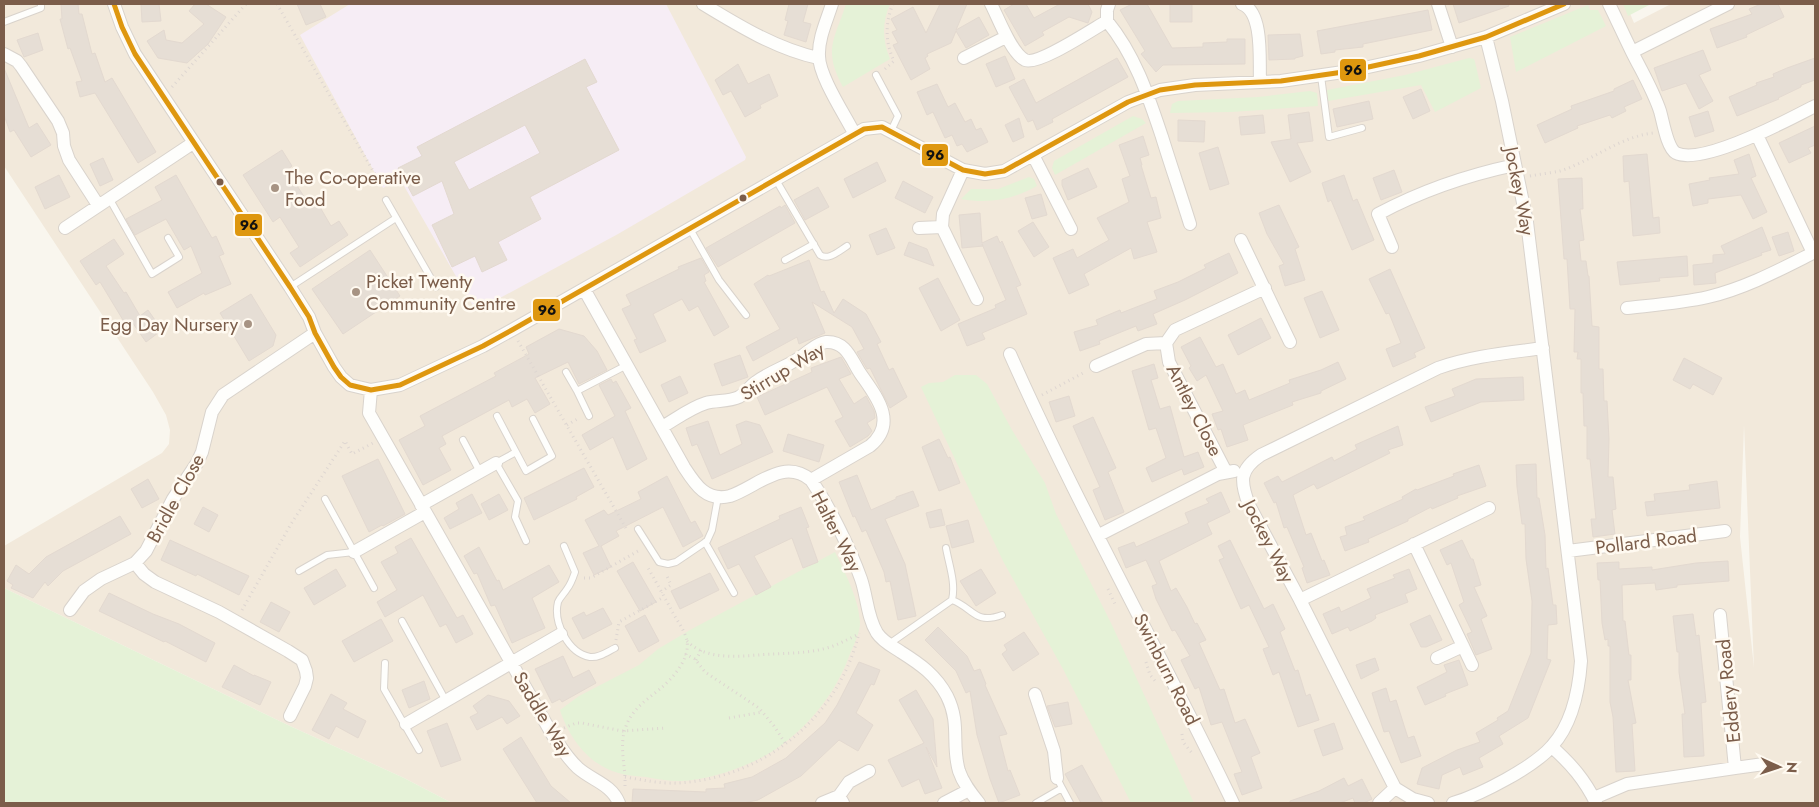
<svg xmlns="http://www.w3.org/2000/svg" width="1819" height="807" viewBox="0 0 1819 807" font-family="Jost,sans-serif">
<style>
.residential{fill:#f2e9db;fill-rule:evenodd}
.education{fill:#f6edf5}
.green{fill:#e5f2d7}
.building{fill:#e6ded5;stroke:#e3d9d0;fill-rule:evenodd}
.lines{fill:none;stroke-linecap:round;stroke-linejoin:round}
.service-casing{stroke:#d9d3cc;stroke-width:8}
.minor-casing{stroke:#d9d3cc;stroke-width:14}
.path{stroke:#ded6d1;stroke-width:3;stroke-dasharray:1 4;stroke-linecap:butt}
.service{stroke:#fefefc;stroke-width:6}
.minor{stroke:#fefefc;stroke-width:12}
.bus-1-casing{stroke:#fffaf1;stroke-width:9}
.bus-1{stroke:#de970f;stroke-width:5}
.bus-dot{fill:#7b5d4a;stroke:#fffaf1;stroke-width:2}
.poi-dot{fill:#a79383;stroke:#fffaf1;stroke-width:2}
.labels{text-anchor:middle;stroke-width:5;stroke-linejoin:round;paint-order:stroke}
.poi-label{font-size:19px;fill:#7b5d4a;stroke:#fffaf1;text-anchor:start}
.street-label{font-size:19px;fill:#7b5d4a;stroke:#fffaf1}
.line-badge{stroke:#fffaf1;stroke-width:2}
.pale-badge-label{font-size:14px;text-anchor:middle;font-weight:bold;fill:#111}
</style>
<rect width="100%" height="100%" fill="#f9f6ee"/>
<path class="residential" d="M4 4H1626L1634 23 1671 4H1815V803H452L404 778 290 726 4 588V546L162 453 169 444 170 430 166 415 153 392 4 166ZM1744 425 1754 668 1740 537Z"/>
<path class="education" d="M350 4H666L746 157 745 160 618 234 476 311 400 179 383 188 300 35Z"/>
<path class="green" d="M846 4H890C882 22 882 40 890 59L843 87C823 50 834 41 846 4Z
M1623 4H1651L1628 16Z
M1588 5 1590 10H1598L1606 26 1516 72 1510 37Z
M1469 58 1474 59 1475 62 1481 88 1435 112 1421 85 1328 101 1327 90 1405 75Z
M1310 91 1317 93 1318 106 1231 112 1170 113 1172 104 1178 101 1258 97Z
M1133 116 1142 119 1146 123 1055 175 1052 168 1054 161Z
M1029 177 1034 179 1037 186C1012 200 989 204 961 199L971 189H998Z
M955 375H976L987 384 1012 430 1045 483 1056 514 1111 623 1194 803H1131L1063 669 1003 561 921 387 929 383 943 382Z
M835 552C845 573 859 599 860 623 860 634 852 648 848 659 834 695 808 727 776 749 751 766 710 780 680 781 668 781 657 779 646 777 631 776 615 774 602 766 582 755 567 732 560 710L579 696 639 665 658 649 690 630Z
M4 588 290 726 404 778 452 803H4Z"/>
<path class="building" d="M61 4H78L79 14H82L92 54 95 53 105 82 112 78 156 152 138 163 95 93 80 97 76 82 82 81 70 48 68 49 60 19H62Z
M141 4H159L161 21 142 22Z
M195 4H206L226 17 208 44 187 63 158 58 147 41 164 30 166 40 182 43 204 24 189 11Z
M297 4H320L326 17 306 25Z
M789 4H808L803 22 811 24 806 42 784 35 788 21 785 20Z
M940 4H967L956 30 979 17 989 35 966 48 956 31 951 43 927 54 928 56 925 58 930 69 911 80 893 45 898 43 892 32 897 30 891 19 913 7 926 33Z
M1014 4H1026L1034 18 1060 4H1088L1092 12 1088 23 1069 17 1042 32 1044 35 1025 46 1004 10Z
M1132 4H1147L1172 48 1203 47V43L1227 42V39H1245V64L1163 65 1156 72 1141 54 1145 51 1120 10Z
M1170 4H1192V22H1170Z
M1453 4H1508L1509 6 1459 23Z
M1761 4H1778L1784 17 1746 35 1747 37 1717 48 1710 29 1752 14 1749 9Z
M1428 10 1432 30 1363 44V47L1335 50V52L1321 54 1317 31Z
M38 33 43 50 24 57 17 40Z
M1300 34 1303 56 1295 58V59L1269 60 1268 35Z
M1703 50 1711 70 1699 75 1713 101 1699 109 1686 83 1662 91 1654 68Z
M1005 56 1015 79 996 87 986 64Z
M1117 58 1128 77 1052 119 1053 122 1037 130 1033 120 1028 122 1009 87 1024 79 1036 103Z
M1815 58V80L1801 85V87L1778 98 1779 99 1737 116 1729 97 1757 85 1756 83 1774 77 1773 74 1787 68Z
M585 59 597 82 586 87 619 150 530 197 541 219 498 242 507 260 482 272 475 256 452 267 432 225 454 214 442 181 413 196 398 168 422 156 417 147ZM525 125 540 153 469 190 454 162Z
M738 64 748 84 769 74 778 96 760 105 761 108 745 117 731 91 723 95 715 80Z
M4 68 29 128 37 123 51 145 31 157 14 130 10 132 4 115Z
M1633 80 1642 99 1624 107 1626 111 1612 118 1610 115 1577 126 1578 128 1545 143 1537 125 1572 109 1571 106 1614 91V89Z
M937 84 948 107 955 103 965 122 971 119 976 130 981 128 988 142 967 152 962 144 957 146 952 135 945 138 933 112 927 115 917 92Z
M1421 89 1430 111 1413 119 1403 97Z
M1369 101 1373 119 1337 127 1333 109Z
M1708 111 1714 131 1695 137 1689 117Z
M1309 112 1313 141 1297 143 1311 172 1290 182 1271 142 1291 139 1288 115Z
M1263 115 1265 133 1241 135 1239 117Z
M1019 118 1024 137 1013 142 1005 125Z
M1178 120 1205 121 1204 142 1178 141Z
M1815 126V145L1808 148 1811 153 1789 163 1779 143Z
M1143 136 1149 155 1140 158 1142 165H1141L1151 198 1156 197 1161 218 1147 222 1157 252 1134 259 1131 248 1084 274 1089 285 1069 294 1053 258 1073 249 1077 258 1109 240 1097 218 1129 202 1122 179 1130 176 1119 145Z
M1218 147 1229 184 1210 190 1199 153Z
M282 150 292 166 287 170 310 206 317 202 331 226 339 221 348 235 300 267 290 253 299 247 280 217 273 222 243 175Z
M1647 154 1653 218 1659 217 1660 233 1633 236 1629 181 1624 182 1623 156Z
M1749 154 1756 176 1751 178 1767 212 1753 219 1741 195 1708 199V203L1693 206 1689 184 1710 180 1709 178 1739 174 1734 160Z
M103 158 113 180 100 186 90 164Z
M877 162 886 181 853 198 844 179Z
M1088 168 1097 187 1068 200 1062 185V180Z
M1394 170 1402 192 1381 200 1373 178Z
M59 175 70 197 45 209 35 187Z
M176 175 212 238 216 236 224 254 219 256 231 284 205 295 204 293 177 308 168 292 202 273 191 246 184 250 166 219 135 235 126 219 162 200 155 187Z
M1344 175 1353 201 1357 199 1374 240 1352 250 1331 200 1328 202 1322 183Z
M1582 178 1583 209H1580L1584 240 1579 241 1581 261H1586L1588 276H1589L1592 326 1599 327V369H1603L1604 401H1607L1609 439 1608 477H1613L1616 509 1612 510 1615 534 1593 537 1591 519H1596L1590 459H1587V426H1584L1583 393H1581V359H1577L1578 352H1574L1575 309H1570L1567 259H1564L1558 179Z
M903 181 933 197 925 213 895 198Z
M818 187 829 207 805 220 794 200Z
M1041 194 1047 215 1032 219 1025 198Z
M785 205 795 223 718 267 706 248 780 206 781 208Z
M1279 205 1299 247 1295 249 1305 280 1285 286 1279 266 1284 264 1267 234 1259 213Z
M980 213 982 243 997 236 1000 243 1002 241 1021 285 1016 287 1027 314 982 333 985 339 967 346 958 324 996 308 995 305 1006 300 982 244 983 246 962 248 959 215Z
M1033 222 1049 247 1034 257 1018 231Z
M1762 227 1771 250 1761 253 1762 255 1715 273 1716 283 1694 285 1693 265 1713 263V255L1725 254 1721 246Z
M886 228 895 248 877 255 869 235Z
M1788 232 1794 251 1779 256 1772 237Z
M114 239 124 254 106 266 124 293 126 292 140 316 148 310 162 330 146 342 132 322 126 325 100 282 96 285 80 261Z
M909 242 927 249 934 266 904 255Z
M370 250 400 296 343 334 312 289Z
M1229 253 1238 273 1185 300 1153 314 1157 324 1138 331 1136 326 1099 341 1100 344 1080 351 1074 332 1098 325 1096 320 1120 310 1121 313 1157 299 1154 291 1178 282 1206 268 1204 265Z
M1687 256 1688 276 1659 278 1660 281 1620 285 1617 262Z
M701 258 709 272 704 275 706 281 704 282 729 327 714 336 698 306 689 311 682 299 653 314 666 341 640 353 634 340 637 339 622 309 631 305 626 295 679 269 678 267Z
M809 260 821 292 824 291 834 313 843 299 866 314 881 342 877 344 889 370 893 368 907 397 890 408 870 368 867 369 857 352 864 349 852 327 812 302 825 333 799 344 797 337 753 361 746 347 780 329 754 284 768 275 769 276Z
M1390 269 1425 348 1414 353 1416 357 1393 367 1386 349 1401 343 1389 313 1386 314 1369 279Z
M938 278 960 320 941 331 919 288Z
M1322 291 1339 330 1320 338 1304 298Z
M251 294 276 335 273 346 249 361 220 313Z
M1261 318 1271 338 1238 355 1228 335Z
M559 329 584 336 597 351 607 370 579 384 568 362 535 378 550 404 535 413 527 399 512 407 509 400 442 436 446 444 439 448 451 470 423 485 399 440 425 426 420 416 496 376 494 373 529 354 526 347Z
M1200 337 1216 367 1223 364 1236 394 1245 390 1249 400 1290 383 1289 380 1321 370 1338 362 1346 379 1321 391V393L1292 402 1293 405 1243 425 1248 440 1227 447 1221 429 1218 430 1212 414 1223 411 1206 375 1197 381 1189 368 1191 366 1181 347Z
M740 355 748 377 722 386 714 364Z
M841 357 851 374 839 379 854 404 866 396 874 411 875 418 867 423 872 431 868 436 850 447 835 421 843 417 827 387 765 415 757 397 812 372 811 368Z
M1684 358 1722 378 1713 395 1693 384 1690 389 1673 380Z
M1154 364 1158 378 1151 380 1160 409 1170 406 1184 457 1198 452 1204 467 1184 475 1182 469 1152 482 1146 468 1166 458 1156 428 1149 430 1132 371Z
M680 376 688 393 669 402 661 385Z
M1523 377 1524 400 1481 402 1431 422 1425 407 1455 396 1452 389 1476 379Z
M611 379 613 383 616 381 631 408 625 411 647 459 627 470 613 437 590 450 582 435 615 416 599 385Z
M1069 396 1075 416 1056 422 1049 402Z
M1093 417 1116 468 1108 472 1124 512 1105 520 1093 490 1100 487 1073 426Z
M708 421 720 455 742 444 736 425 746 421 760 425 773 452 712 479 697 444 692 446 686 428Z
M1398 426 1403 445 1388 450 1390 453 1317 489 1314 484 1293 495 1306 535 1311 533 1322 561 1324 560 1330 575 1307 583 1302 568 1304 567 1287 527 1284 528 1276 502 1274 503 1264 483 1278 476 1282 482 1332 457 1334 461 1357 449 1355 445Z
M788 434 824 445 819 462 783 451Z
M939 439 948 458 950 457 960 483 939 491 922 447Z
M378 459 405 514 383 526 382 525 369 532 342 476Z
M1536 464 1537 498H1539L1545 535 1546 569 1548 568 1553 605H1556L1557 624 1548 625 1547 659 1551 660 1528 718 1499 736 1503 744 1479 758 1483 767 1463 775 1460 767 1442 775 1439 789 1417 784 1422 768 1457 750 1480 742 1476 733 1498 720 1497 718 1508 711 1531 653 1532 601 1526 559 1525 524H1522L1517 487 1516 465Z
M1479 465 1486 486 1457 496 1458 498 1432 509 1431 507 1408 519V521L1368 539 1369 542 1345 551 1340 537 1347 535 1345 527 1365 520 1363 517 1403 499 1402 497 1416 489 1417 490 1454 476 1453 474Z
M584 468 594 487 576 497 577 499 534 520 524 498Z
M857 475 871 510 896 499V497L913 491 919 506 885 519 905 564 916 616 898 620 890 581 886 582 884 572 866 530 862 532 855 516 853 517 839 482Z
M667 476 691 523 695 521 703 536 683 547 663 507 616 531 619 536 601 546 611 567 594 575 583 553 599 546 585 520 604 510 608 515 641 499 638 492Z
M148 479 159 499 142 508 131 489Z
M1717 481 1720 508 1647 516 1645 502 1655 501 1654 494 1690 490 1689 485Z
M1221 492 1230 512 1207 523 1212 534 1159 561 1171 591 1176 588 1187 607 1195 624 1197 623 1206 640 1199 643 1220 690 1224 689 1235 723 1245 719 1260 753 1251 757 1262 788 1242 795 1234 774 1242 772 1222 722 1211 725 1199 687 1195 689 1181 660 1190 656 1175 630 1172 631 1156 599 1152 586 1157 584 1146 560 1126 568 1118 548 1134 542 1136 547 1189 523 1185 513 1209 503 1206 499Z
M472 494 482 513 450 529 444 518 459 509 456 503Z
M499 494 508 510 489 520 481 504Z
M203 507 218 515 209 532 194 524Z
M801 507 809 527 806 528 818 562 803 568 792 538 754 556 771 587 756 595 739 564 728 569 718 548 780 519 779 516Z
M941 509 945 525 930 528 926 513Z
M120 516 131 534 63 571 48 586 45 582 33 598 11 588 13 585 7 581 16 565 29 574 46 557Z
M968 520 974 542 952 548 946 526Z
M411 538 457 618 463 615 473 634 456 643 446 624 440 627 423 595 385 617 377 602 397 590 381 562 398 553 395 547Z
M170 540 249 576 239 595 197 574 196 576 161 560Z
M1230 540 1264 609 1273 604 1285 629 1280 632 1295 671 1298 670 1306 696 1310 694 1319 720 1298 727 1279 672 1273 675 1263 649 1269 647 1249 605 1241 609 1219 560 1224 558 1218 546Z
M1462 540 1471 559H1473L1481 585 1474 587 1487 616 1481 619 1492 649 1476 655 1467 634 1472 632 1459 605 1464 602 1451 563 1447 565 1440 550Z
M479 547 497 581 499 580 503 590 549 565 559 582 532 598 545 628 512 643 495 605 491 606 477 573 474 574 464 556Z
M1728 561 1729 581 1677 585V587L1656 590 1655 583 1622 585 1623 621H1625L1629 655H1631V680H1628L1636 723 1632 724 1635 771 1616 772 1613 717 1610 702V646H1608V639L1605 640 1602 623 1600 580H1598L1597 563 1619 562V569L1652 567V570L1696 563Z
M633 562 656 602 640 611 617 571Z
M336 569 346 586 314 605 304 588Z
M981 569 996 593 976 606 960 581Z
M1409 569 1417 589 1405 594 1408 602 1375 615 1376 618 1372 621 1350 631 1348 627 1332 634 1323 614 1339 607 1341 612 1371 598 1367 589 1395 578 1393 575Z
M710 573 719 590 680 609 671 591Z
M109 593 153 614 179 624 215 643 206 662 165 641 164 642 99 611Z
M271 602 290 612 279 632 260 622Z
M603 608 612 624 583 639 572 618 584 612 586 616Z
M1693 614 1696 636 1699 635 1706 702 1701 703 1704 756 1684 757 1682 714H1685L1679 672V652H1677L1673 616Z
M645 615 659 641 639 652 625 626Z
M1430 615 1442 640 1426 647H1421L1410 624Z
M381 619 393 641 354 662 342 641Z
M938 627 967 656 974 671 980 669 986 684 985 685 1007 734 999 736 1008 771 1010 770 1020 795 999 803 990 779 977 735 970 691 966 693 956 671 925 640Z
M1024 632 1039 654 1013 671 1002 654 1007 650 1004 645Z
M563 656 573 678 589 670 596 683 562 702 560 699 552 703 535 669Z
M1375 658 1379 670 1361 679 1356 665Z
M1459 660 1468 685 1445 694 1446 696 1425 705 1417 687 1447 672 1444 665Z
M859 662 880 670 874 685 871 684 856 713 873 725 858 751 839 740 801 776 758 800 743 803H632L633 789 706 792V789L725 788 724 784 752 777 786 758 825 723 837 705Z
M234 665 254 676V675L271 682 260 705 222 687Z
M424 681 430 699 409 708 402 690Z
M1386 688 1390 702 1396 700 1408 738 1414 736 1421 756 1401 763 1389 731 1384 732 1372 693Z
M916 690 933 719 937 767 926 747 942 788 925 794 919 779 902 787 888 760 924 743 899 700Z
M331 694 347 703 343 709 366 721 358 738 336 726 329 739 312 730Z
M488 695 509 701 520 716 507 724 502 717 477 730 470 717 478 713 473 706Z
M1068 702 1072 724 1055 727 1047 706Z
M447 723 461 760 441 767 427 731Z
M1334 723 1343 749 1323 756 1314 730Z
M521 737 551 786 571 803H537L503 749Z
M1082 765 1103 803H1081L1065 774Z
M1344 778 1348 786 1362 779 1372 799 1364 803H1355L1353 798 1340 803H1290V801L1319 791Z"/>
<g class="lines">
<g class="service-casing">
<path id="service" d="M4 22 41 8V4
M876 75 898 116 891 131
M1321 76 1329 137 1362 128
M776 180 820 255C828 261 839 251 847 246
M109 198 152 274 179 257 168 238
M386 200 436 287
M690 229 719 280 746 315
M785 260 814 244
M290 287 396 218
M566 372 577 391 627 365
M577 391 589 416
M497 416 516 452 496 463 518 501 515 517 526 541
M463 440 480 472
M516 452 526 471 552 456 533 419
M325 499 374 588
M638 529 659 562 668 564 676 562 707 541 712 530 718 497
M705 542 734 593
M564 546 575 572C573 578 571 584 567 589 564 594 560 597 558 602 553 622 568 653 590 657 599 658 607 652 615 648
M299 571 327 555 354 552
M952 600C974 608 974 625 1002 615
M402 621 446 701
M889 644 952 600C956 583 949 565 946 548
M385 663 384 689 419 750
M1062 788 1070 803
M1036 803 1062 788 1057 778"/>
</g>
<g class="minor-casing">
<path id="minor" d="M114 4 122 27 135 54 290 287 309 317 315 333 334 367 341 377 350 385 371 390 400 385 483 346 512 330 864 129 882 127 963 170 985 174 1004 171 1128 102 1160 90 1195 85 1281 81 1350 71 1419 56 1486 37 1564 4
M703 4C739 26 777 49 818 58
M832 4C827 20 818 39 819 56 819 76 845 115 854 133
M991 4C998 17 1011 53 1025 60 1038 66 1093 29 1107 21V10L1109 4
M1242 4C1264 12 1259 62 1260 82
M1438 4 1452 47
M1609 4C1617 20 1624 36 1632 52 1642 72 1653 90 1660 111 1663 121 1667 148 1676 153 1702 166 1790 119 1815 106
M1107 21C1135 55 1148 95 1162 137 1171 166 1181 195 1190 224
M1632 52 1728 4
M4 54 17 61 21 66 58 121 63 133 64 146 69 160 98 205
M964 58 1006 37
M1757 135 1813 253
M1033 155 1071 229
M963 170 943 214 942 227 977 299
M65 228 193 143
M919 228 942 227
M1241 240 1290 342
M1392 247 1378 214C1421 191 1468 175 1515 165
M584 289 684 467C695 484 706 502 730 496 757 487 783 457 811 480 829 506 850 548 861 579 867 596 867 617 877 633 883 642 892 646 901 652 920 664 936 675 947 696 961 724 951 744 959 771 963 783 971 793 979 803
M1627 308C1654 305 1682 303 1708 297 1746 288 1781 269 1815 252
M1010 354C1078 507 1161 653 1233 803
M1096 366 1146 344 1166 343
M371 390 369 413 552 734C560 746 567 758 578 768 593 781 611 784 619 803
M662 427C676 419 690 408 706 403 716 400 729 402 739 397 746 393 750 386 756 382 772 370 791 366 806 353 812 349 818 343 826 342 846 341 851 359 860 373 875 395 899 422 870 446L811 480
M1226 472 1169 362 1166 343 1175 330 1265 288
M421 505 496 463
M1099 535 1218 474 1234 471
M1414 544 1472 665
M1568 551 1725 531
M354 552 425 512
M135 563 144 574 155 582 219 612 288 651 302 660 306 671 307 678 305 686 290 716
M1300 600 1489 508
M70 610 84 591 101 579 135 563 146 551 173 499 197 463 202 452 212 412 223 395 315 333
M1437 658 1463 646
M1035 694 1054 751 1057 778
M406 724 561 634
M1552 747C1571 764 1585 780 1596 803
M1735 768 1764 764
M1594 798 1627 784 1735 768 1720 615
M822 803 839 796
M843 803 839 796 849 782 869 771
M944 803 969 790
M1379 803 1395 788
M1428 803 1413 799 1395 788 1300 600 1249 505C1240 481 1239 470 1261 455L1438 368C1472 356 1507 353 1543 348
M1453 803C1480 795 1534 767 1552 746 1572 724 1579 689 1581 661L1527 222 1502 101 1486 37"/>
</g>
<path class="path" d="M277 4 380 183
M885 69 894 61C885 42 885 23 893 4
M172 87 246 4
M1530 176C1540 174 1551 173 1560 171 1592 161 1619 137 1653 133
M518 341 627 530
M1042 395 1085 372
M567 425 579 418
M584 578H591L638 551
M1108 589 1116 606
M661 592 671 585 666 574
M242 610 291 524 345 441 352 454 373 443
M616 640 619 622 664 597
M687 641C708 663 747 655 773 654 791 653 809 653 827 648 838 645 848 639 859 634
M685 654 695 659 705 672 759 708 774 726 785 743
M696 660 701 650
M1146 662 1150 675 1156 682
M729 718 763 712
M564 728 576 723H582L622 731 665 728
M1182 734 1183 742 1192 753
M625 777C643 780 661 784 678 783 764 778 839 717 859 633
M625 786C626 767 619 748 625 729 631 710 645 701 660 689 673 678 690 659 687 641 685 631 678 622 673 613 665 598 656 582 647 566"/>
<use href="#service" class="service"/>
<use href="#minor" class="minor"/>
<g class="bus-1-casing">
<path id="bus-1" d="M114 4 122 27 135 54 290 287 309 317 315 333 334 367 341 377 350 385 371 390 400 385 483 346 512 330 864 129 882 127 963 170 985 174 1004 171 1128 102 1160 90 1195 85 1281 81 1350 71 1419 56 1486 37 1564 4"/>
</g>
<use href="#bus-1" class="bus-1"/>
</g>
<g class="bus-dot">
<circle cx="220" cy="182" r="4.5"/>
<circle cx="743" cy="198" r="4.5"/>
</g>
<g class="poi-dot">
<circle cx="275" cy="188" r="5"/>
<circle cx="356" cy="292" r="5"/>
<circle cx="248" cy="324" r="5"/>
</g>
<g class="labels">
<g class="poi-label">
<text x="285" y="184">The Co-operative<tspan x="285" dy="22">Food</tspan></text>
<text x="366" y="288">Picket Twenty<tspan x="366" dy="22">Community Centre</tspan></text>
<text x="238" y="331" text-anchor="end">Egg Day Nursery</text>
</g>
<g class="street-label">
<text transform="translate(1520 191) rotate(79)" y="7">Jockey Way</text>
<text transform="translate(782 371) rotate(-31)" y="7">Stirrup Way</text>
<text transform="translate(1195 410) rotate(63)" y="7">Antley Close</text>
<text transform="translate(175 498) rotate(-61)" y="7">Bridle Close</text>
<text transform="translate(837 531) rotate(63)" y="7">Halter Way</text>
<text transform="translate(1269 541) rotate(63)" y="7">Jockey Way</text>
<text transform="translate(1646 541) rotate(-7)" y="7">Pollard Road</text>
<text transform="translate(1167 669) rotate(63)" y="7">Swinburn Road</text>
<text transform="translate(1728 691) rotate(-96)" y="7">Eddery Road</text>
<text transform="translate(543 714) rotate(59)" y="7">Saddle Way</text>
</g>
</g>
<g class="line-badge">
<rect x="1339" y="58" width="28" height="24" rx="5" fill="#de970f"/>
<rect x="921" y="143" width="28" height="24" rx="5" fill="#de970f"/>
<rect x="234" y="213" width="29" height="24" rx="5" fill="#de970f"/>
<rect x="532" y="298" width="29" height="24" rx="5" fill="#de970f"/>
</g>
<g class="pale-badge-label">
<text x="1353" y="75">96</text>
<text x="935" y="160">96</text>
<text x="249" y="230">96</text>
<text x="547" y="315">96</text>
</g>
<rect width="1819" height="807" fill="none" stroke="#7b5d4a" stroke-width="10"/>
<g transform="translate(1779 767) rotate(93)" stroke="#fffaf1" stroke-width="4" paint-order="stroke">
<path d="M0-4L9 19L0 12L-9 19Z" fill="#7b5d4a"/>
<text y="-8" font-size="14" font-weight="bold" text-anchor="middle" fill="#7b5d4a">N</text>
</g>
</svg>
